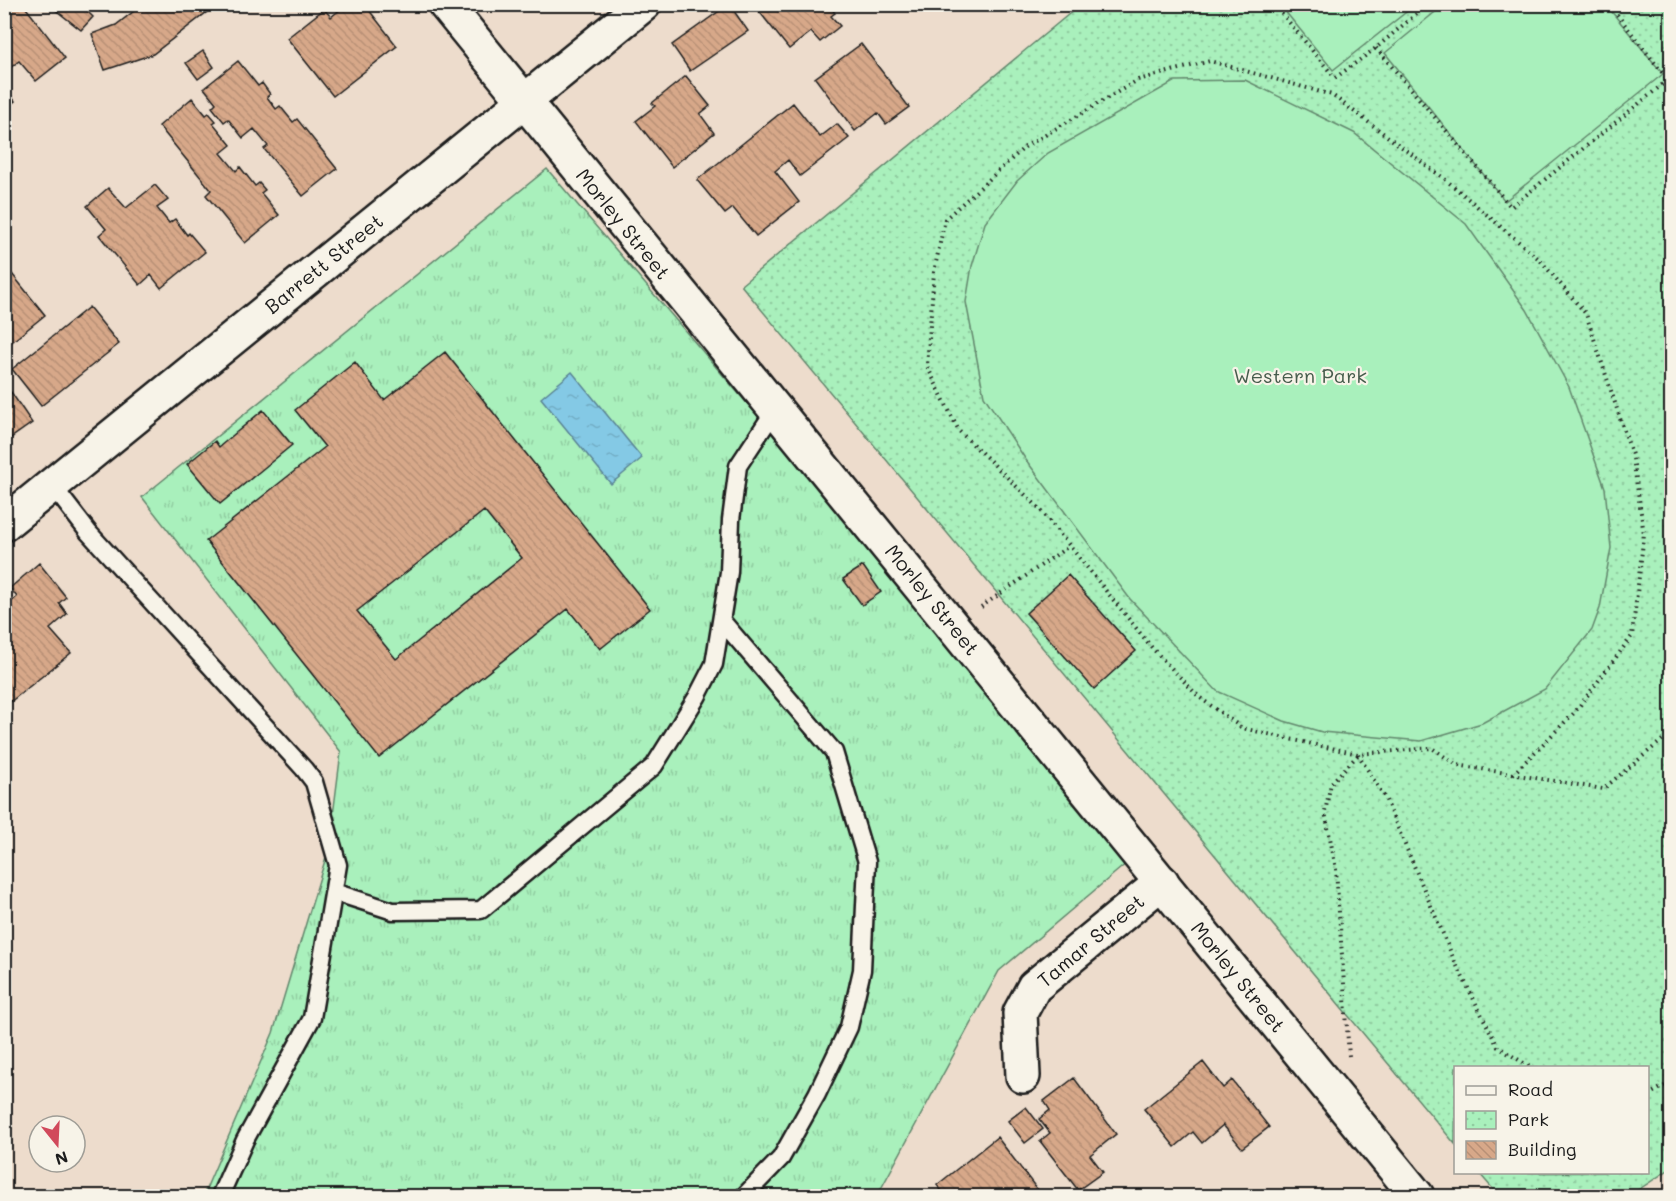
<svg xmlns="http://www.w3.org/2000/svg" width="1676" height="1201" viewBox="0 0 1676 1201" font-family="Mali,sans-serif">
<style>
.grass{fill:url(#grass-tufts);stroke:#62866c;stroke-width:1.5}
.park{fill:url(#park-dots);stroke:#62866c;stroke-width:1.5}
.pitch{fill:#a9f0bc;stroke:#62866c;stroke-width:1.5}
.water{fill:url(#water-ripples);stroke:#5a8495;stroke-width:1.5}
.building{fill:url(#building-back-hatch);stroke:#1c1c1c;stroke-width:1.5;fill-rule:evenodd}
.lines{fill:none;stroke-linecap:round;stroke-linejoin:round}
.lane-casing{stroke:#1c1c1c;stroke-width:21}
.street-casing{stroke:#1c1c1c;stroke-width:38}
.secondary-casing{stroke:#1c1c1c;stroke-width:38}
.path{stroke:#1c1c1c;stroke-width:4;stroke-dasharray:1.5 4.5;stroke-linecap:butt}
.lane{stroke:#f7f3e8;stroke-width:16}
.street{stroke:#f7f3e8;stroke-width:33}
.secondary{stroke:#f7f3e8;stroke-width:33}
.labels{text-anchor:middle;stroke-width:4.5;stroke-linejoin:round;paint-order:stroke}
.street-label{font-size:20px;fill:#1c1c1c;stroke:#f7f3e8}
.park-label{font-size:20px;fill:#465c4c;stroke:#f7f3e8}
</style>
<defs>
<pattern id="grass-tufts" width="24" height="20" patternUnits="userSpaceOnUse" patternTransform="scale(1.5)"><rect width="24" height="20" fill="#a9f0bc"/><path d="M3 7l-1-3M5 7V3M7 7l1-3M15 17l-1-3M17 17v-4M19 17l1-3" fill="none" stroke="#91cda1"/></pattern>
<pattern id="park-dots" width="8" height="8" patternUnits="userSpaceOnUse" patternTransform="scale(1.5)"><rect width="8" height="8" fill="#a9f0bc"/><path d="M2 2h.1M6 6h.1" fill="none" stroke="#91cda1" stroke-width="1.8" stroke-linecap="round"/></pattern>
<pattern id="water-ripples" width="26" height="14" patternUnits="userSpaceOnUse" patternTransform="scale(1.5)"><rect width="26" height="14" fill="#84c9e5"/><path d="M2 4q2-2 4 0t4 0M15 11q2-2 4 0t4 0" fill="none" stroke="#71acc4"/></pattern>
<pattern id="building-back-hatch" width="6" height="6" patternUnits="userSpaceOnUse" patternTransform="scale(1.5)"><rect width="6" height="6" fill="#d7a889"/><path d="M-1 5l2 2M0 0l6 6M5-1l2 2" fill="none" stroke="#b89076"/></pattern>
</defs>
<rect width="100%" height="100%" fill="#eddccc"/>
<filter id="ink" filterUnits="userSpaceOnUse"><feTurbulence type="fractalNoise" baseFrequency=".0167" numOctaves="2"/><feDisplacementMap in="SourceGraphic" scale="12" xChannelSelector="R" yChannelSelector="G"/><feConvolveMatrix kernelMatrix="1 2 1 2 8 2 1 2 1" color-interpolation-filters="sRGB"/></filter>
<g filter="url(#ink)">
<path class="grass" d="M547 169 1134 857 999 971 877 1196H203L273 1033 329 847 341 752 142 497Z"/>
<path class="park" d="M1080 5H1671V1168L1629 1196H1499L1479 1173 1648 1172V1068H1456L1455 1144 741 285Z"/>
<path class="pitch" d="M1445 4 1606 5 1663 74 1505 201 1385 53Z
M1280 5H1415L1333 70Z
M1245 80 1354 133 1466 224 1527 310 1569 387 1605 488 1611 548 1600 608 1592 630 1545 689 1482 723 1421 741 1322 732 1284 721 1217 691 1130 599 1026 460 984 396 966 302 972 266 985 223 1017 181 1048 153 1175 81Z"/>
<path class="water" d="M572 372 642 458 611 484 541 398Z"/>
<path class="building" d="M4 4H23L65 58 36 81 19 61 6 71 4 69Z
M48 4H88L84 8 93 17 81 30Z
M143 4H201L207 12 153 54 105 70 92 34 116 25Z
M347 4H356L360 10 365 5 397 46 333 96 287 38 324 9 331 17Z
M729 4 748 31 690 71 672 45Z
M828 4 835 13 831 16 840 26 820 42 811 32 789 49 754 5Z
M861 44 909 107 886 124 878 113 855 131 815 78Z
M203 51 214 67 198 79 186 63Z
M238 61 258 86 262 83 270 94 267 97 276 109 280 106 293 122 297 119 337 169 303 196 264 149 268 146 254 129 243 138 228 119 224 122 212 107 216 103 204 88Z
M686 76 710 106 700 114 714 133 672 167 636 121 655 106 652 103Z
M4 87 15 101 4 109Z
M192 98 206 115 209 113 216 121 213 123 231 145 221 153 236 171 240 167 255 186 259 183 265 190 261 193 279 215 245 243 206 195 211 190 159 126Z
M793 103 820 137 837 124 849 138 800 176 788 160 775 171 799 202 756 236 733 208 725 214 697 180Z
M155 185 168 200 157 208 169 223 175 219 187 235 189 233 205 252 161 288 151 275 140 285 99 235 106 229 87 206 108 188 126 208Z
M4 264 45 315 8 345 4 340Z
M89 307 119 344 41 406 12 369Z
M445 352 650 609 600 649 568 609 379 758 206 541 325 447 295 410 355 362 384 400ZM484 511 522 558 396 659 357 611Z
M11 392 32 423 5 442 4 397Z
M263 410 292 445 220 504 187 464 215 441 219 447Z
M39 563 66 597 59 603 67 614 50 629 71 653 4 707V608L17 597 10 588Z
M863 566 881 592 862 605 843 579Z
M1068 575 1136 651 1094 689 1026 613Z
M1203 1062 1223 1088 1232 1080 1269 1127 1242 1148 1223 1125 1202 1143 1193 1132 1175 1147 1144 1109Z
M1074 1078 1116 1134 1090 1155 1103 1172 1078 1190 1040 1141 1050 1133 1039 1119 1050 1110 1044 1101Z
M1026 1107 1043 1129 1025 1143 1008 1121Z
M997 1137 1040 1193 1035 1196H946L937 1185Z"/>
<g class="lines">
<g class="lane-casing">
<path id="lane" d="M52 485 89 533 304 769 314 782 338 865 312 1018 245 1140 220 1196
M722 621 834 752 867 862 862 970 849 1027 817 1094 781 1158 744 1196
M334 892 393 911 481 910 654 766 697 697 714 664 729 572 731 520 738 466 775 410"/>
</g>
<g class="street-casing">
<path id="street" d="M4 524 644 4
M1023 1076 1020 1013 1034 987 1162 882"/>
</g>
<g class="secondary-casing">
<path id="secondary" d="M445 4 1417 1196"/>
</g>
<path class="path" d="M1274 4 1335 78 1376 48 1428 4
M1376 48 1511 207 1668 80 1609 4
M981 607 1069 546
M1358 754 1385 798 1455 962 1498 1047 1532 1068
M1513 774 1575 712 1632 636 1644 534 1633 458 1586 314 1540 260 1446 180 1332 95 1210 61 1138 80 1025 147 945 219 934 272 927 366 959 431 1039 508 1153 649 1199 697 1242 728 1294 740 1358 754 1432 748 1457 765 1603 789 1672 732
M1349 1056 1336 869 1325 812 1331 783 1358 755
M1648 1095 1672 1082"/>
<use href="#lane" class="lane"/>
<use href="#street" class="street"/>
<use href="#secondary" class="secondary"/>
</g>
</g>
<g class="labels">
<g class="street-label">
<text transform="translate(623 224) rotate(51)" y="7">Morley Street</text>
<text transform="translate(324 264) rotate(-39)" y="7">Barrett Street</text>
<text transform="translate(932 600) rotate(51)" y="7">Morley Street</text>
<text transform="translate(1091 941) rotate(-40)" y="7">Tamar Street</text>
<text transform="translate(1238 977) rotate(51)" y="7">Morley Street</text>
</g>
<g class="park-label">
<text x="1300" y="383">Western Park</text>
</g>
</g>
<rect width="1676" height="1201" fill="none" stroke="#f7f3e8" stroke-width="24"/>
<rect x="12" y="12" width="1652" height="1177" fill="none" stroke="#1c1c1c" stroke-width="2" filter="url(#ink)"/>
<rect x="1454" y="1066" width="195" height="108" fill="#f7f3e8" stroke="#9f9d96" stroke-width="1.5"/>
<rect x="1466" y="1086" width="30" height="9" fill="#f7f3e8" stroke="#9f9d96" stroke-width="1.5"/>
<text x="1508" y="1096" font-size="18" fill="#1c1c1c">Road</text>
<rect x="1466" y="1111" width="30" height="18" fill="url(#park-dots)" stroke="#9f9d96" stroke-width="1.5"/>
<text x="1508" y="1126" font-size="18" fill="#1c1c1c">Park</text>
<rect x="1466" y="1141" width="30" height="18" fill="url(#building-back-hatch)" stroke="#9f9d96" stroke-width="1.5"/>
<text x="1508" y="1156" font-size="18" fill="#1c1c1c">Building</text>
<g transform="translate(57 1144) rotate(162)"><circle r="28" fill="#f7f3e8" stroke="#9f9d96" stroke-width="1.5"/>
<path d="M0-4.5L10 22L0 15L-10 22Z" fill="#d1495b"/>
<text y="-9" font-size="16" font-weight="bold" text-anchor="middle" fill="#1c1c1c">N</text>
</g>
</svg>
